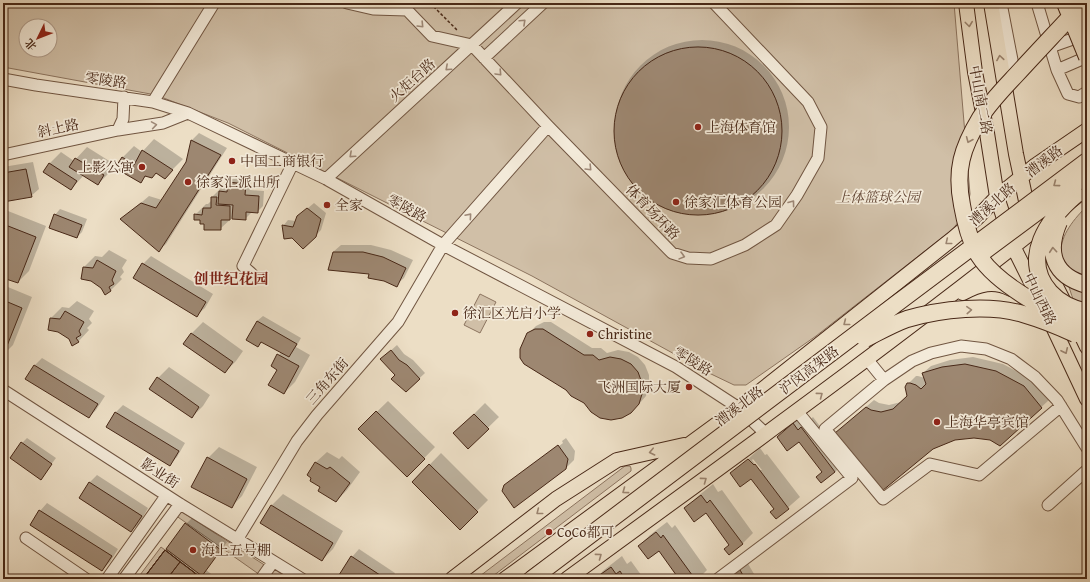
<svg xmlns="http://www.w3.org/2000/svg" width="1090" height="582" viewBox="0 0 1090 582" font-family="'Gentium Book Plus','Noto Serif SC',serif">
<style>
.green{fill:#d0bfa7;stroke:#8c745f;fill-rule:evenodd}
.shadow{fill:#0003;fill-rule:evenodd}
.building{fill:#9d8771;stroke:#482817}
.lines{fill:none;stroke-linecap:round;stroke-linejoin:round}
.minor-casing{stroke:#715642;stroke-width:13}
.major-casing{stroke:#482817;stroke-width:16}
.path{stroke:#482817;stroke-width:1.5;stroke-dasharray:3 2;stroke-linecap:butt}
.minor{stroke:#f3ead9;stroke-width:11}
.major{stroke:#ecdec5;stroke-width:14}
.highway-bridge-casing{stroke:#482817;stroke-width:18;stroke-linecap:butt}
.highway-bridge{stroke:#ecdec5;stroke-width:16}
.oneway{stroke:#9e8978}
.oneway2{stroke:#9a836e}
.poi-dot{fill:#8f2418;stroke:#f3ead9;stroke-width:1.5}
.labels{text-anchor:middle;stroke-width:3.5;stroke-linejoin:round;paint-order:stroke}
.street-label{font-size:14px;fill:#482817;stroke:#f3ead9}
.poi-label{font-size:14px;fill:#482817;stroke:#f3ead9;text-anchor:start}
.park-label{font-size:14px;font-style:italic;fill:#634634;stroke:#f3ead9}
.neighbourhood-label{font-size:15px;font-weight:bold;fill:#7a1f14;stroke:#f3ead9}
</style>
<rect width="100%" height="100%" fill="#ecdec5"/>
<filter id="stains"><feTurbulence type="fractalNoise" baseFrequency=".005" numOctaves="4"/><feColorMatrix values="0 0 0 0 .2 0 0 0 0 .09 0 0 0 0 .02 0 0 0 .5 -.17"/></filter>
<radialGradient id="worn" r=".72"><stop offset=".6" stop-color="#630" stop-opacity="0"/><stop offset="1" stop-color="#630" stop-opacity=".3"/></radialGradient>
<path class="green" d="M3 3H954L970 194 967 210 953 229 816 336 746 385H734L709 373 532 276 228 123 156 95 3 67ZM26 26H50V50H26Z
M1087 206V329C1077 310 1070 295 1066 274 1064 268 1062 260 1061 253 1060 235 1075 218 1087 206Z
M480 294 496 302 480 333 464 325Z
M625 466H630L631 468V471L489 579H476Z
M179 510 266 566 260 575 175 515Z
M161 547 165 550 143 579H137Z
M272 568 290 579H266Z"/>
<path class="shadow" d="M615 127a87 87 0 1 1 174 0a87 87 0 1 1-174 0Z
M199 133 227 148 166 244 158 251 122 219 149 196 162 200 187 162 192 140Z
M154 139 183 159 165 177 156 173 147 175 140 182 117 168 123 157 134 146 142 152Z
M87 147 114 164 109 173 98 184 84 175 71 189 44 172 50 163 61 152 74 161Z
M33 162 39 189 31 196 3 201V167Z
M234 177 251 178 250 190 264 191 263 206 257 212 251 211V213L245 219 234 216 220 229 205 223 195 215 206 204H208L212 200V197L223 186H229V182Z
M314 203 326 213 321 230 315 236 283 226 288 220 296 221 301 214Z
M60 209 87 219 82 232 77 237 55 215Z
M8 211 46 226 29 271 18 282 3 276V215Z
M341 245H371L391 250 413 260 404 278 396 285 333 252Z
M109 250 127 260 122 268 124 272 120 277 122 279 110 291 102 287 84 267 95 256 102 257Z
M151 256 213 294 205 308 197 315 135 277 143 264Z
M3 285 32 297 13 345 3 355Z
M77 301 94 311 89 319 92 323 87 328 89 330 78 342 70 338 51 318 62 307 69 308Z
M263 316 301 338 296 347 310 355 295 382 284 393 278 369 272 366 281 352 263 341 258 346 247 339 257 321Z
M203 322 243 351 236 361 225 372 192 333Z
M544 322H551L592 348H601L607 353 618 350 629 352 638 357 645 365 649 375V386L646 396 639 404 528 334 536 326Z
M397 345 404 354 413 360 425 373 406 391 387 354Z
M973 357 1003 364 1031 379 1049 400 1000 445 990 439 974 437 954 439 932 449 836 433 874 400 879 403 889 405 901 402 908 396V384L916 376H918L925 378 923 373 931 366 950 360Z
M42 358 105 396 96 410 89 417 26 379 35 365Z
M169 367 210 395 203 406 192 417 158 378Z
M388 401 435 447 407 476 359 429Z
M485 403 499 417 468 447 455 433Z
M123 405 185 443 177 457 170 464 116 412Z
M805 413 810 420 813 417 846 461 835 472H823L799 441 778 437Z
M27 438 56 458 41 478 22 443Z
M566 438 575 451 574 460 566 468 505 485 511 480V482L563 443 562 441Z
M219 447 257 467 242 496 231 507 208 458Z
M760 448 765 455 767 454 800 497 776 518 775 509 751 477 732 474ZM753 459 762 470H759L752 460Z
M327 452 339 459 342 456 360 472 347 490 336 501 322 487 315 463Z
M441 453 488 500 460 528 413 482Z
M97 475 148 508 139 524 131 531 80 498 90 482Z
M713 484 718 492 722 490 753 533 742 544 706 512 686 508 697 497Z
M283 494 343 531 333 549 322 560 272 505Z
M47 503 118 549 110 562 102 570 40 511Z
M193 517 227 542 206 570 218 579H145L186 524Z
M667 522 672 528 675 525 707 570 698 579H681L659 550 639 546 650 535Z
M359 549 395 573 391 579H347L352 557Z
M622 556 627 564 631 561 644 579H595L604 570Z
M747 562 757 579H722Z"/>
<path class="building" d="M614 131a84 84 0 1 1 168 0a84 84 0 1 1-168 0Z
M191 140 221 155 159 252 120 219 141 203 156 208 186 162Z
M142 150 173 170 165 179 156 173 152 178 145 176 141 183 115 168 122 157 134 165Z
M75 158 104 175 98 185 69 167Z
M49 163 77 181 71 190 43 172Z
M26 169 32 197 3 202V173Z
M228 182 246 184 245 195 259 196 258 213 246 212V220L232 219 233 205 218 204 219 191 227 192Z
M211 197H217L216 205 230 206V220H221V230H204V224H200V220H194V214L202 215 203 208H211Z
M307 208 321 219 316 237 303 249 292 238 284 239 282 225 293 227 297 216Z
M54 214 82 225 77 238 49 228Z
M3 224 36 237 18 283 3 278Z
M333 252H363L383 257 406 268 397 287 384 281 368 278 369 274 328 270Z
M97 260 116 271 112 280 114 284 109 287 111 291 105 295 101 288 91 281 81 279 83 267 93 268Z
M142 263 206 302 197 317 133 278Z
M3 300 22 308 3 356Z
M65 311 84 322 79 331 81 335 76 338 79 342 72 346 69 339 58 332 48 330 50 318 60 319Z
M257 321 297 344 289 357 261 342 258 347 246 340Z
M535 329H543L584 355H593L599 360 610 357 621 359 631 364 638 372 642 383V394L639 404 631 413 622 418 611 420 600 418 591 412 584 403 571 396 566 390 524 364 520 358V349L527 333Z
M191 333 233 362 225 373 183 344Z
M391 350 399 360 407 365 420 379 406 392 391 379 395 375 380 359Z
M277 354 299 366 284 394 268 385 277 370 271 366Z
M965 364 996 371 1024 386 1042 408 1000 446 990 440 974 438 955 440 933 449 882 491 835 433 866 407 871 410 881 412 893 409 907 396 905 387 907 383H910L916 385 921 389 926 384 922 373 942 367Z
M34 365 98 404 89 418 25 379Z
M157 377 199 407 192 418 149 389Z
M376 411 425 459 407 477 358 429Z
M115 412 179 451 170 466 106 427Z
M474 414 489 429 468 449 453 433Z
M793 423 798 430 801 427 835 472 821 483 816 477 822 472 799 442 787 451 777 437Z
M21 442 52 464 41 480 10 458Z
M558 445 568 459 566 469 514 508 502 491 504 485Z
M207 457 247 479 232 508 191 487Z
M748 459 754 465 755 464 789 509 776 519 770 512 774 509 751 479 740 487 730 473Z
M315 462 327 469 330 467 350 483 336 502 318 491 320 487 310 481 311 478 307 475Z
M429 464 478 512 460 530 412 482Z
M89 482 142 516 131 532 79 498Z
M701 495 707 503 710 500 743 544 729 555 724 549 729 545 706 513 694 522 684 508Z
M271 505 333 543 322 561 260 523Z
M39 510 112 556 102 571 30 525Z
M185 523 221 550 202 576 166 549Z
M656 532 661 538 663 535 695 579H679L659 551 648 559 638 546Z
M165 550 195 573 202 579H143Z
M165 550 195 573 202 579H143Z
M165 550 180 562 167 579H143Z
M351 556 386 579H345L339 575Z
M180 562 195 573 191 579H167Z
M611 567 616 574 620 571 625 579H594Z
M739 568 745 579H724Z
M195 573 202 579H191Z"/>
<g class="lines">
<g class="minor-casing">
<path id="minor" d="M347 3 373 9 407 10 432 36 472 45 548 126 672 253 688 258 711 259 745 245 776 225 797 195 818 158 821 127 808 102 714 3
M1001 3 1013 65 1010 81
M1037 3 1057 70
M1050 47 1087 34
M1087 57 1057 70 1068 94 1079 97 1087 92
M484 58 543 3
M3 79 36 85 153 102 188 113 326 179 443 245 676 367 739 408 766 434
M153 102 214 3
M118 130 123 119 124 97
M3 155 118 130 163 123 188 113
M326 179 517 3
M252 274 243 266 293 163
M867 359 884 380 912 361 931 353 961 346 986 349 1011 359 1035 377 1057 400 1087 448
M884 380 825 429 883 499 930 464 979 475 1061 406
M3 390 180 504 302 579
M1048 505 1087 470
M26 538 86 579
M237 540 297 441 317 415 398 322 443 245 548 126
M107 579 166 496
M124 579 180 504
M261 579 273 562
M718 579 852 478 797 411"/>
</g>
<g class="major-casing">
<path id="major" d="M966 3 975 72 987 133 997 197 1013 246 1048 316 1087 399
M991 3 1016 154 1029 215
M1039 253 1064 302
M963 293C979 284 994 280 1011 289
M1074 320 1087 347
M452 579 556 499 617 460 684 445
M505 579 739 408 951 240 977 218 997 197 1036 165 1087 130
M567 579C743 451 919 324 1087 188"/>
</g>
<path class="path" d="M430 3 458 31"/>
<use href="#minor" class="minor"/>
<use href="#major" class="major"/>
<g class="highway-bridge-casing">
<path id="highway-bridge" d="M1065 3 1087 57
M1078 3 1087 25
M1083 3C1061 27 1039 50 1017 74 1004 88 990 102 980 118 962 148 955 170 962 205 965 222 970 242 979 256 999 287 1054 314 1087 328
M1076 195C1048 219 1020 258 1050 292 1060 303 1073 309 1087 312
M1059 222C1046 252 1053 276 1087 285
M982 253 1087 175
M865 339C879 332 893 324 907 319 941 309 989 304 1023 314 1040 319 1058 326 1075 334
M532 579 896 304 1087 161"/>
</g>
<use href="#highway-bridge" class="highway-bridge"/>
</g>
<defs><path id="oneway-chevron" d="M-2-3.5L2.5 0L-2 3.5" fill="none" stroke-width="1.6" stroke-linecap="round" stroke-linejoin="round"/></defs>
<g class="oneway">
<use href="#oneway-chevron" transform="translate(523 22) rotate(-43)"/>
<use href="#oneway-chevron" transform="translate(421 25) rotate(46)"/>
<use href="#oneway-chevron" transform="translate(448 68) rotate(138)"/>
<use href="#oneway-chevron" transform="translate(499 73) rotate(47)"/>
<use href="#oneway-chevron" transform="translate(154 125) rotate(-9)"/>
<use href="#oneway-chevron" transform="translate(352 155) rotate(138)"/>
<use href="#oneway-chevron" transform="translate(589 168) rotate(46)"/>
<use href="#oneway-chevron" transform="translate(792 203) rotate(-53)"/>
<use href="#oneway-chevron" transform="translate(469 216) rotate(-49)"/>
<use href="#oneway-chevron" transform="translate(682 256) rotate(15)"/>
</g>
<g class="oneway2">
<use href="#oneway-chevron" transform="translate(969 24) rotate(83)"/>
<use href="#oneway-chevron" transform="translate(1000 58) rotate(-99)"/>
<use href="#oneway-chevron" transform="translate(969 140) rotate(113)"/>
<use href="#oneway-chevron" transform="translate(1056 184) rotate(143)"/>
<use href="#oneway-chevron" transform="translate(948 242) rotate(141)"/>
<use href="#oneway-chevron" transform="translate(1053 250) rotate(-95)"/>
<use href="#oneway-chevron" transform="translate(969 310) rotate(-3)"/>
<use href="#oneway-chevron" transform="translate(846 323) rotate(142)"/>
<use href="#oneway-chevron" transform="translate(1065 351) rotate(65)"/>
<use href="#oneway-chevron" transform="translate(820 395) rotate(-37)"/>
<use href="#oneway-chevron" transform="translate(652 452) rotate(167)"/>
<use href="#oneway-chevron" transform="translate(704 480) rotate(-36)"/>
<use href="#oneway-chevron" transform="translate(625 491) rotate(144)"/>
<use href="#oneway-chevron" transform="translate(539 512) rotate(142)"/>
<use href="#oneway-chevron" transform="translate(599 556) rotate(-36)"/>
</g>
<g class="poi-dot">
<circle cx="698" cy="127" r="4"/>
<circle cx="232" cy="161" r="4"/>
<circle cx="142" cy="167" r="4"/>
<circle cx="188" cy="182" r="4"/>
<circle cx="676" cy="202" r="4"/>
<circle cx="327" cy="205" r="4"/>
<circle cx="455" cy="313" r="4"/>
<circle cx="590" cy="334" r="4"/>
<circle cx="689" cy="387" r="4"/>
<circle cx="937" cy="422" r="4"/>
<circle cx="549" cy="532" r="4"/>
<circle cx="193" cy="550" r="4"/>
</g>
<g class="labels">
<g class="street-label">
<text transform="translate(106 80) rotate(8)" y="5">零陵路</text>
<text transform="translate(412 80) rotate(-42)" y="5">火炬台路</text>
<text transform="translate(981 100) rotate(79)" y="5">中山南二路</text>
<text transform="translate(58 128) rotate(-12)" y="5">斜土路</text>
<text transform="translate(1044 161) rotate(-37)" y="5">漕溪路</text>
<text transform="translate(992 204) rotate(-42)" y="5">漕溪北路</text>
<text transform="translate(407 208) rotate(29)" y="5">零陵路</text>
<text transform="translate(653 212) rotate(46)" y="5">体育场环路</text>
<text transform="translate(1040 299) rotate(64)" y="5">中山西路</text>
<text transform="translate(693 361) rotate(31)" y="5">零陵路</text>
<text transform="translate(809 370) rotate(-37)" y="5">沪闵高架路</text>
<text transform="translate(327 381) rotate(-49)" y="5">三角东街</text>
<text transform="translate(739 406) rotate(-37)" y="5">漕溪北路</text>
<text transform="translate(160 473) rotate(33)" y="5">影业街</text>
</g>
<g class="poi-label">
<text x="706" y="132">上海体育馆</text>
<text x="240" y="166">中国工商银行</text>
<text x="134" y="172" text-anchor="end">上影公寓</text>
<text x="196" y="187">徐家汇派出所</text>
<text x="684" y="207">徐家汇体育公园</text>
<text x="335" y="210">全家</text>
<text x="463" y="318">徐汇区光启小学</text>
<text x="598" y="339">Christine</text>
<text x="681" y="392" text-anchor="end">飞洲国际大厦</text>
<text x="945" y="427">上海华亭宾馆</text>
<text x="557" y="537">CoCo都可</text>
<text x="201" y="555">海上五号棚</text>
</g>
<g class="park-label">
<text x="878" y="202">上体篮球公园</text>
</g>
<g class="neighbourhood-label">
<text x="231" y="284">创世纪花园</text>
</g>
</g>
<rect width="1090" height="582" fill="none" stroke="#ecdec5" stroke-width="16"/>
<rect x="4" y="4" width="1082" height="574" fill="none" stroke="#482817" stroke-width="2"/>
<rect x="8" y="8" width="1074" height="566" fill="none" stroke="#482817"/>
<g transform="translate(38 38) rotate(227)"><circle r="19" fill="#f3ead9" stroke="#af9c8b"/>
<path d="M0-3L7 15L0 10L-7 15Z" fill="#8f2418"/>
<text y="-6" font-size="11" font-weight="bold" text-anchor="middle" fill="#482817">北</text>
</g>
<rect width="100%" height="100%" filter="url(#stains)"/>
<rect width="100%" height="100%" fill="url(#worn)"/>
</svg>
